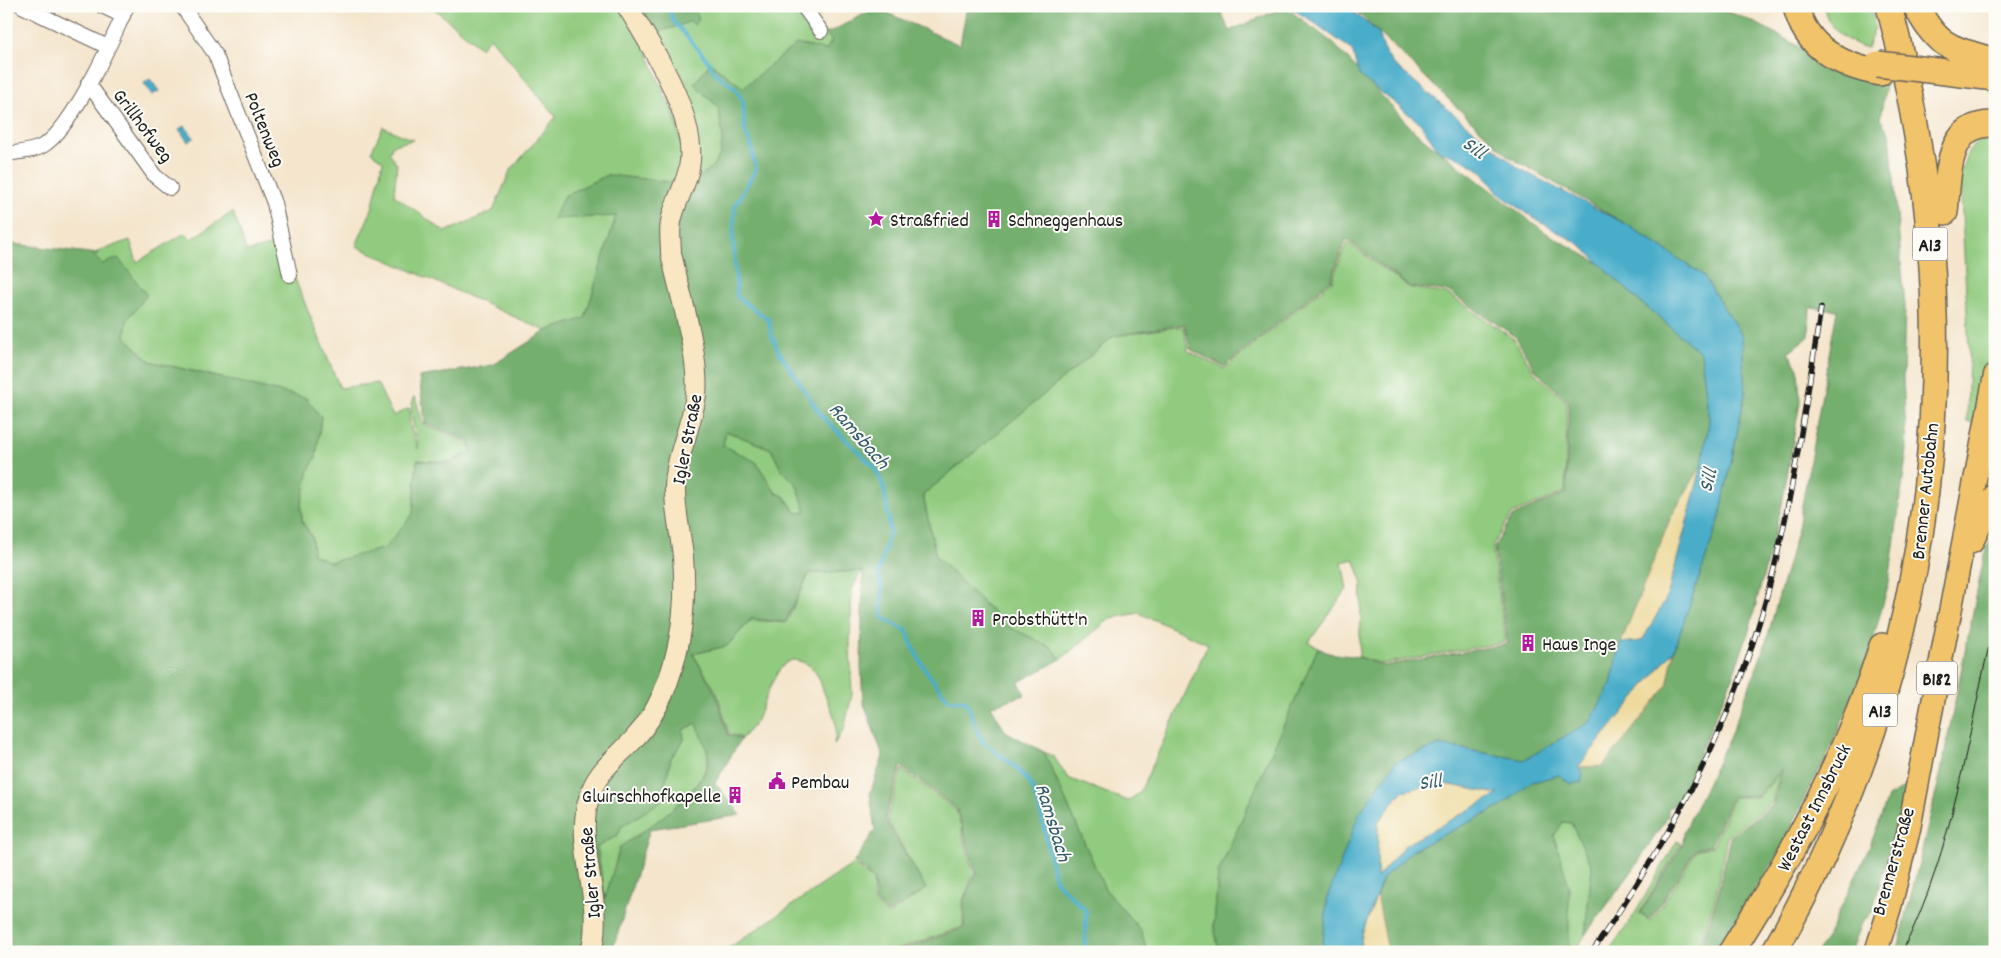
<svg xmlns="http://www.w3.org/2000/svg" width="2001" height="958" viewBox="0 0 2001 958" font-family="Dekko,sans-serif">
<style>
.green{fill:#91cb7f;stroke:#56744e}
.forest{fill:#74af6e;stroke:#486645;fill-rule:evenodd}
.sand{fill:#eeda9e;stroke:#857b5d}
.water{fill:#4aadca;stroke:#336473;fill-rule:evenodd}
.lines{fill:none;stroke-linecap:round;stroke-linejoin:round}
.stream{stroke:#4aadca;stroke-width:4}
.minor-casing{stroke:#68625a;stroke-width:16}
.secondary-casing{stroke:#68625a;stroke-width:22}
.primary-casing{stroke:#68625a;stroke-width:25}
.motorway-casing{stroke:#68625a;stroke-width:28}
.minor{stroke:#fff;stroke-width:14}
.secondary{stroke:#f9e7c3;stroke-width:20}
.primary{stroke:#f1c36a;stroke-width:22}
.motorway{stroke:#f1c36a;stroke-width:25}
.tram{stroke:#1c1c1c;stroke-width:1}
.rail-casing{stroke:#1c1c1c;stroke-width:5.5}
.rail{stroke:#fdfcf7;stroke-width:4;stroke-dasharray:11;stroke-linecap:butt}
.motorway-bridge-casing{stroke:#68625a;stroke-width:28;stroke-linecap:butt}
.motorway-bridge{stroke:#f1c36a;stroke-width:25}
.labels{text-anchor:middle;stroke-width:4;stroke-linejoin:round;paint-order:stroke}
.shield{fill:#fdfcf7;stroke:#605f5e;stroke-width:1}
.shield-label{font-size:19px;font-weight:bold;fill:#1c1c1c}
.street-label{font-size:20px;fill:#1c1c1c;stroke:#fdfcf7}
.poi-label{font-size:20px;fill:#1c1c1c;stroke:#fdfcf7;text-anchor:start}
.water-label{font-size:21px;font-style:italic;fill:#315d6a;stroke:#fdfcf7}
</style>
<rect width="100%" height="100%" fill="#fdfcf7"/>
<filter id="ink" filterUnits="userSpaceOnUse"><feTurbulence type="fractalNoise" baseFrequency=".02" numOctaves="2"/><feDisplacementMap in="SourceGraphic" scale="10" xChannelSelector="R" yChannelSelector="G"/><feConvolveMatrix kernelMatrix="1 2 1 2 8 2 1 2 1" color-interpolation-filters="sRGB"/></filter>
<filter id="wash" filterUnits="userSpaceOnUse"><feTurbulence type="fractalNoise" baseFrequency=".0096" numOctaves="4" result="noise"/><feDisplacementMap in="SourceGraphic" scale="20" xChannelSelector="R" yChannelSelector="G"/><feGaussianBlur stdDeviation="1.12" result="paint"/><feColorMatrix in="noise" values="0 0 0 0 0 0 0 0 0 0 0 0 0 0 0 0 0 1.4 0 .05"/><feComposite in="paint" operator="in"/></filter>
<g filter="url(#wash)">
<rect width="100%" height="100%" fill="#f4e5cc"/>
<path class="green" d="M431 6H620L646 49 685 144 676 183 607 175 564 196 553 219 616 216 585 318 546 331 356 246 372 209 383 161 371 152 383 127 413 140 393 145 389 153 397 164 394 195 445 232 493 211 510 171 556 117 490 37 481 48Z
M693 6H800L832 40 826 50 796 44 743 88 710 63 694 84 718 107 723 136 720 155 712 168 691 184 653 34C663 30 684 25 690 20L694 24 699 19Z
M1824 6H1871L1875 27 1867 48C1846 42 1827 29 1824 6Z
M1991 138 1995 139V323L1977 423 1967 422 1969 351 1960 175 1967 154 1977 141Z
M233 212 247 252 280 243 340 388 377 383 393 416 409 408 410 425 418 449C418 430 405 415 415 396L423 424 465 441 472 450 450 462 417 460 413 514 385 549 330 562 313 554 312 537 302 521 301 505 309 470 316 457 321 417 306 398 150 361 125 337 127 320 102 264 92 254 130 240 137 262 185 233 191 239Z
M1347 242 1410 288 1448 294 1514 339 1534 372 1567 402 1565 492 1512 514 1492 546 1506 642 1382 664 1359 657 1362 581 1354 559 1342 562 1347 589 1309 642 1318 648 1218 873 1214 926 1219 952H1147L1141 931 1105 889 1044 752 1054 757 1068 778 1128 801 1140 792 1208 644 1139 613 1111 618 1061 659 1051 647 1007 626 936 557 923 495 1114 336 1184 326 1188 351 1224 369 1332 281Z
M726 431 771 449 781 469 797 485 806 512 797 513 784 496 776 493 756 462 723 445Z
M862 571 852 589 850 644 852 695 844 729 834 744C840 718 830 710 822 687 820 678 813 666 805 663 802 662 796 660 793 660 776 661 763 706 757 720 753 727 747 732 742 738L729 734 717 693 693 654 727 646 751 620 786 623 809 574Z
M697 723C700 733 709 749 708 759 705 791 645 831 620 847L605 900 597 847 618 835 621 827 661 801 671 758 684 740 683 730Z
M902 769 956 810 960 824 968 822 969 839 961 828 974 873 963 900V927L890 952H723L853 864 873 880 874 902 888 915 926 889 887 819Z
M1780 772 1772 803 1727 837 1716 894 1698 952H1608L1634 915 1677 841 1681 843 1639 914 1651 921 1684 872 1696 850 1713 846 1733 797H1759Z
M1563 822 1571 823 1592 866 1585 935 1575 952H1565L1569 949 1554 836Z"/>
<path class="forest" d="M639 6H693L699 19 694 25 690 21C684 25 663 30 653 34Z
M967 6H1219L1229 31 1285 7 1333 43 1416 133 1545 232 1600 264 1637 299 1701 353 1709 421 1702 465 1671 517 1621 643 1611 684 1590 722 1524 760 1440 745 1396 761 1328 895 1322 952H1219L1214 926 1218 873 1318 648 1328 653 1359 657 1383 666 1508 644 1494 547 1513 516 1566 493 1569 402 1535 370 1516 337 1448 291 1410 287 1346 239 1331 280 1224 367 1190 349 1185 324 1114 336 923 495 936 557 1007 626 1051 647 1061 659 1019 682 1025 695 991 706 1005 731 1044 752 1105 889 1141 931 1147 952H895L964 928V900L976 873 957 809 901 766 885 819 926 889 888 913 876 902 874 880 854 862 875 830 870 794 883 756 863 701 861 666 863 571 809 573 785 622 751 619 727 646 693 654 716 694 728 735 741 739 715 783 741 815 650 829 612 952H6V243L98 254 93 255 102 264 118 258 147 295 127 320 125 337 150 361 306 398 321 417 316 457 309 470 301 505 302 521 312 537 313 554 330 562 385 548 413 514 417 460 450 463 473 451 467 440 425 423 419 377 493 365 546 331 585 318 616 216 553 219 564 196 607 175 691 184 712 167 720 155 723 136 718 107 694 84 711 63 743 88 796 44 826 50 832 41 826 34 876 8 960 45ZM726 431 771 449 781 469 797 485 806 512 796 513 784 496 776 493 756 462 723 445ZM697 723C700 733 709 749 708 760 705 792 645 830 620 847L605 899 597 847 618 835 621 827 661 801 671 758 684 740 683 730Z
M1351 6H1703C1749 13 1788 42 1828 63 1846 73 1867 78 1886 84L1880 119 1890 134 1905 306 1903 379 1907 450 1889 582 1867 662 1825 761 1807 792 1784 845 1715 952H1700L1718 894 1730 837 1773 805 1782 770 1758 796H1732L1711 845 1695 849 1682 872 1650 919 1640 914 1683 843 1684 832 1730 736 1764 649 1798 528 1837 310 1810 307 1809 337 1788 352 1798 368 1800 402 1782 504 1749 631 1731 681 1678 802 1668 808V816L1635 867 1585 935 1592 866 1571 823 1563 822 1554 836 1569 887V949L1565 952H1388L1377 895 1383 878 1413 850 1502 806 1529 783 1559 775 1578 767 1603 766 1667 686 1674 650 1720 517 1745 394 1742 336 1703 275 1626 224 1508 156Z
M1995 528V952H1895L1900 941 1940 776 1984 557Z
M1907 786 1872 912 1862 923 1851 952H1818L1828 935 1870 846 1888 797Z"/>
<path class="sand" d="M1702 465 1667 597 1642 641 1621 643 1671 517Z
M1674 650 1667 686 1603 766 1578 767Z
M1440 783 1498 794 1405 845 1377 878 1378 823 1402 791Z
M1377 895 1388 952H1360L1362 934Z"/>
<path class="water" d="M1287 6H1346L1379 33 1384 50 1392 63 1520 169 1626 224 1703 275 1742 336 1745 394 1720 517 1674 650 1578 767 1583 774 1581 782 1570 784 1559 775 1529 783 1502 806 1413 850 1383 878 1362 934 1360 952H1322L1328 895 1359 814 1396 761 1440 745 1524 760 1590 722 1611 684 1621 643 1642 641 1667 597 1702 465 1709 421 1701 353 1637 299 1579 244 1535 219 1498 193 1483 172 1461 159 1439 151 1420 123 1359 75 1352 50 1309 19ZM1440 783 1498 794 1405 845 1377 878 1378 823 1402 791Z
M150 79 159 91 152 95 144 83Z
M185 126 194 138 188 142 179 129Z"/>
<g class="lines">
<path class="stream" d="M668 6 674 22 705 57 716 74 735 88 743 101 745 132 751 144 756 169 735 206 733 238 737 297 769 320 771 334 778 350 821 415 875 468 884 487 890 530 878 575 882 588V617L907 631C915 658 931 679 949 700L966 701 982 741 1017 768 1032 786 1042 817 1055 880 1086 911 1085 952"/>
</g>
</g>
<g filter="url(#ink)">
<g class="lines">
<g class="minor-casing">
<path id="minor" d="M22 6 108 47
M102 6 123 16
M182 6 215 54 274 203 290 275
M803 6 821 31
M88 83 155 176 170 188
M6 154C19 152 33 152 44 145 72 128 113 39 127 6"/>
</g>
<g class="secondary-casing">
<path id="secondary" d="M591 952C605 901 574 848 589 798 596 771 617 758 634 739 646 726 656 710 663 694 681 651 687 604 683 557 681 535 675 512 675 490 675 456 692 427 696 394 700 357 679 291 671 253 671 243 669 232 671 222 674 203 686 186 689 168 699 119 652 47 627 6"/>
</g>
<g class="primary-casing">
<path id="primary" d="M1972 542 1995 495
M1876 952 1890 907 1909 829 1995 375"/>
</g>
<g class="motorway-casing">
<path id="motorway" d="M1796 6C1805 48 1841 66 1880 73
M1916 6C1938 49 1951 48 1995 61
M1937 71 1995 78
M1945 212C1949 176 1945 122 1995 124
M1731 952C1794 852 1846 759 1882 646
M1774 952C1940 659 1975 331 1889 6"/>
</g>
<use href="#minor" class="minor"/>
<use href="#secondary" class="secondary"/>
<use href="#primary" class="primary"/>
<use href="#motorway" class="motorway"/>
<path class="tram" d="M1902 952C1955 848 1967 732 1995 621"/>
<g class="rail-casing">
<path id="rail" d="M1592 952C1647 871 1697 789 1733 698 1783 574 1800 440 1821 308"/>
</g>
<use href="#rail" class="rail"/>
<g class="motorway-bridge-casing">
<path id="motorway-bridge" d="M1878 64 1937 71"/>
</g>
<use href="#motorway-bridge" class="motorway-bridge"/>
</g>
</g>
<defs>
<g id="sight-bare" transform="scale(1.35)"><path d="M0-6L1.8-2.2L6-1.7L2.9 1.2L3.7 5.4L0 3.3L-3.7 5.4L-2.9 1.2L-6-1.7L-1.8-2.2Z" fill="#b5179e" stroke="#fdfcf7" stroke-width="2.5" paint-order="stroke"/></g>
<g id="building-bare" transform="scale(1.35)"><path d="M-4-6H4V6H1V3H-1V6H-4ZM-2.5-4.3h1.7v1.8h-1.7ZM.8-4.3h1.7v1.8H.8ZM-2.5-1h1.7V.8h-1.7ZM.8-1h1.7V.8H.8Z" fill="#b5179e" stroke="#fdfcf7" stroke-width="2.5" paint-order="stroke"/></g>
<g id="civic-bare" transform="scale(1.35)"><path d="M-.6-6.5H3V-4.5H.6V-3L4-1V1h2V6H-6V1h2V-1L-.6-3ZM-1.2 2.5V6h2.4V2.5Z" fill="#b5179e" stroke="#fdfcf7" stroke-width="2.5" paint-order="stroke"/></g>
</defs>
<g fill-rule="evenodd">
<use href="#sight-bare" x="876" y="219"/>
<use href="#building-bare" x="994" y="219"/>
<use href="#building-bare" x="978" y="618"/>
<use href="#building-bare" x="1528" y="643"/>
<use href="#civic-bare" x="777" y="781"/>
<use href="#building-bare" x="735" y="795"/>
</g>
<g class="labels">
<g class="shield">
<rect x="1912.5" y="227.5" width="35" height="33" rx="4"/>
<rect x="1917" y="661.5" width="40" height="33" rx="4"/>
<rect x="1862.5" y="693.5" width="35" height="33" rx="4"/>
</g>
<g class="shield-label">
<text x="1930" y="251">A13</text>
<text x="1937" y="685">B182</text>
<text x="1880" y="717">A13</text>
</g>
<g class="street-label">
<text transform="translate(144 125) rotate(53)" y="7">Grillhofweg</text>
<text transform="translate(266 129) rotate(68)" y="7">Poltenweg</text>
<text transform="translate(686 439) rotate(-79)" y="7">Igler Straße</text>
<text transform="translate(1924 491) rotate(-84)" y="7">Brenner Autobahn</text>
<text transform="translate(1813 807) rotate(-63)" y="7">Westast Innsbruck</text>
<text transform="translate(1892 861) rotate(-74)" y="7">Brennerstraße</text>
<text transform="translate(589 873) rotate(-95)" y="7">Igler Straße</text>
</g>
<g class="poi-label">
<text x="890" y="226">Straßfried</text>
<text x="1008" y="226">Schneggenhaus</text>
<text x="992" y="625">Probsthütt'n</text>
<text x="1542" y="650">Haus Inge</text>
<text x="791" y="788">Pembau</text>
<text x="721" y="802" text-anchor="end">Gluirschhofkapelle</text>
</g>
<g class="water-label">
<text transform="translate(1475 147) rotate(37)" y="7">Sill</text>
<text transform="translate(860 435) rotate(49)" y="7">Ramsbach</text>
<text transform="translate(1707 480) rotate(-75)" y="7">Sill</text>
<text transform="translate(1430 781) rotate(-7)" y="7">Sill</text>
<text transform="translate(1054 822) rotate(73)" y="7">Ramsbach</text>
</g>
</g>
<rect width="2001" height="958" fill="none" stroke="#fdfcf7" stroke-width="25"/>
</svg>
